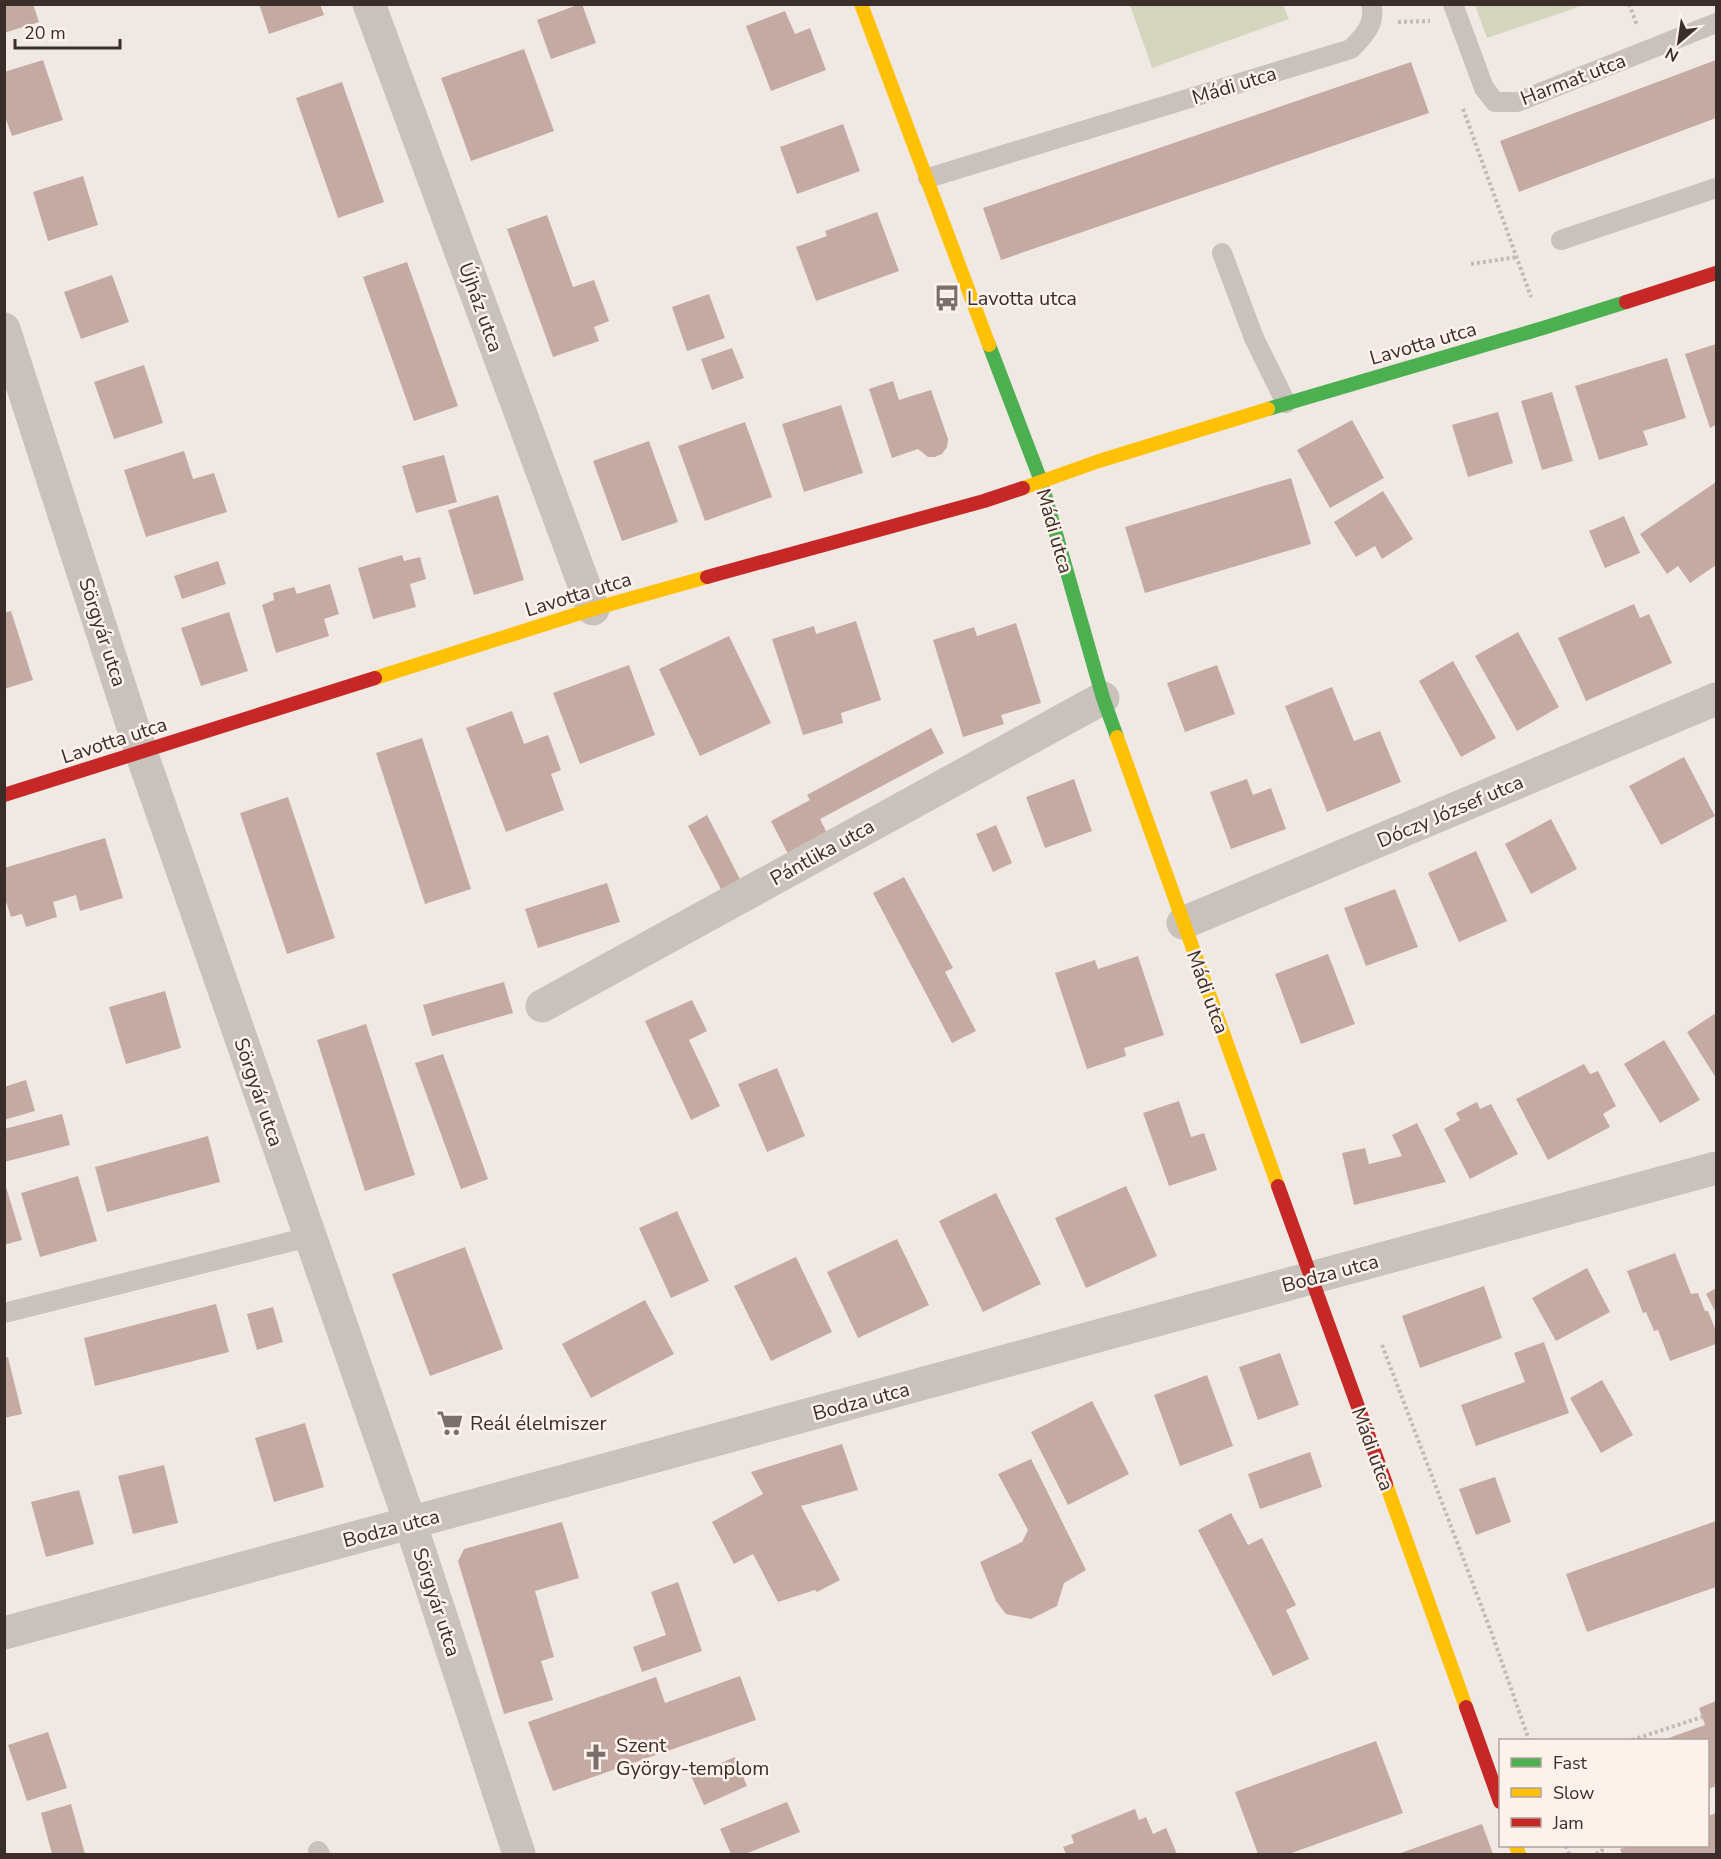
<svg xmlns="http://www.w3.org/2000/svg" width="1721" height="1859" viewBox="0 0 1721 1859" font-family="'Nunito Sans',sans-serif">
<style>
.green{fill:#d3d6bc}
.building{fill:#c5aaa3}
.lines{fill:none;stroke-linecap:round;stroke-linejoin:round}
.path{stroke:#c2b9b4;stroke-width:4;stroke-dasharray:3 3;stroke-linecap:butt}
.lane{stroke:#c9c1bc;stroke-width:20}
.street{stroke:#c9c1bc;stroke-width:33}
.fast{stroke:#4caf50;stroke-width:14}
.slow{stroke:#ffc107;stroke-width:14}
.jam{stroke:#c62828;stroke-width:14}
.labels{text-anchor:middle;stroke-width:5;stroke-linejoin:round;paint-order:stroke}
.street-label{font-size:20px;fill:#3b2d29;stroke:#fcf2eb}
.poi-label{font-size:20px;fill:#3b2d29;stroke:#fcf2eb;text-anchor:start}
</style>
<rect width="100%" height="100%" fill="#f0e9e3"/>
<path class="green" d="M1130 5H1283L1289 19 1152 68Z
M1475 5V4L1584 5 1487 38Z"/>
<path class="building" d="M4 4H33L39 22 4 33Z
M259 4H320L324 15 269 34Z
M580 4H582L596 43 551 59 537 20Z
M785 11 795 34 810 28 826 70 771 91 746 26Z
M524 49 554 131 471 161 441 78Z
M43 60 63 120 12 136 4 114V72Z
M1716 60V118L1519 192 1500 141Z
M1411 62 1429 113 1001 260 983 208Z
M342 82 384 202 338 218 296 98Z
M843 124 860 171 797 194 780 147Z
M83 176 98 225 48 241 33 192Z
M877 212 899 271 816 301 796 247 827 236 825 231Z
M547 215 573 287 594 280 609 321 594 327 599 341 553 357 507 229Z
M407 262 458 406 414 421 363 277Z
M112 275 129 322 81 339 64 292Z
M709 294 725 338 687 351 672 307Z
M1716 344V425L1710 428 1685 354Z
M732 348 744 378 712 390 701 359Z
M1667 358 1686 418 1643 431 1648 445 1599 460 1575 386Z
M144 365 163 423 114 439 94 382Z
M893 381 899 400 931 390 948 439 947 447 942 454 935 457H928L918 449 892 458 869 389Z
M1552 392 1573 461 1542 470 1521 401Z
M841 405 863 473 804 492 782 424Z
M1498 412 1513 463 1468 477 1452 425Z
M1352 420 1384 478 1330 508 1297 450Z
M745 422 772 497 705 521 678 446Z
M649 441 678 522 622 541 593 461Z
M184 451 193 479 214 473 227 512 146 537 124 470Z
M444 455 457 502 416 513 402 466Z
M1291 478 1311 544 1145 593 1125 527Z
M1716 482V565L1690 583 1678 566 1667 574 1640 534Z
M1383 491 1413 539 1382 559 1375 546 1356 557 1334 522Z
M498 495 524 580 474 595 448 510Z
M1624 516 1640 553 1605 568 1589 531Z
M402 555 404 561 420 557 426 579 410 584 416 607 373 619 358 568Z
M218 561 226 584 182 599 174 576Z
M330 584 339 614 324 619 329 636 276 653 262 605 274 600 273 593 294 587 297 594Z
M1634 604 1640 618 1649 614 1672 663 1586 701 1558 638Z
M11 611 33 680 4 689V613Z
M229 612 248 671 201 686 181 628Z
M856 621 881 700 841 713 843 723 803 735 772 639 814 626 816 634Z
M1016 623 1041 703 1001 715 1004 724 963 737 933 640 974 627 977 636Z
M1518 632 1559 707 1517 731 1475 656Z
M729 636 771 723 700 756 659 669Z
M1453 661 1496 738 1461 757 1419 681Z
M629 665 655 735 580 764 553 693Z
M1217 665 1235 714 1185 732 1167 683Z
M1332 687 1354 741 1380 731 1401 782 1327 812 1285 706Z
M512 711 524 744 548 735 561 770 551 774 564 810 506 832 466 728Z
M931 728 944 753 820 819 827 833 788 854 771 821 810 800 807 795Z
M422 738 471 889 425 904 376 753Z
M1684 757 1715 816 1661 845 1629 786Z
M1074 779 1092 831 1045 848 1026 797Z
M1247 779 1253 795 1271 788 1286 829 1231 849 1210 792Z
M288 797 335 938 287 954 240 813Z
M707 815 742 883 723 893 688 826Z
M1551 819 1577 869 1531 894 1505 844Z
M996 825 1012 863 993 872 976 834Z
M105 838 123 898 80 911 76 895 53 902 57 917 26 927 22 914 11 917 4 895V868Z
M1476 851 1507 921 1459 942 1428 873Z
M904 877 953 968 945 972 976 1031 952 1043 873 893Z
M607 883 620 922 538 948 525 909Z
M1395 889 1418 947 1366 966 1344 908Z
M1328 954 1355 1024 1301 1044 1275 974Z
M1138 956 1164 1035 1124 1048 1126 1056 1087 1069 1055 973 1095 960 1098 969Z
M504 982 513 1013 432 1036 423 1005Z
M165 991 181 1048 126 1064 109 1007Z
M692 1000 707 1031 689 1040 720 1106 691 1120 645 1021Z
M1716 1013V1078L1687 1032Z
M366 1024 415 1175 365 1191 317 1040Z
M1664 1040 1700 1100 1660 1123 1624 1064Z
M443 1054 488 1179 461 1189 415 1063Z
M1584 1064 1590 1074 1598 1071 1616 1106 1603 1114 1610 1127 1548 1160 1516 1099Z
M777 1068 805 1136 767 1152 738 1084Z
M26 1080 35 1111 4 1120V1087Z
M1179 1101 1191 1137 1204 1133 1217 1170 1169 1186 1143 1113Z
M1477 1102 1480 1109 1491 1104 1518 1154 1470 1179 1444 1129 1460 1120 1456 1113Z
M62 1114 70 1145 4 1162V1129Z
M1417 1123 1446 1182 1354 1205 1342 1153 1365 1148 1369 1164 1402 1156 1392 1135Z
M208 1136 220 1182 107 1212 95 1167Z
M78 1176 97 1241 40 1257 21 1193Z
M4 1180 22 1240 4 1245Z
M1126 1186 1157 1256 1086 1288 1055 1218Z
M996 1193 1041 1284 983 1312 939 1221Z
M677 1211 709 1281 671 1298 639 1228Z
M897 1239 929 1305 858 1338 827 1272Z
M465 1247 503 1349 430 1376 392 1274Z
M1675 1253 1691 1294 1698 1293 1705 1311H1708L1716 1331V1344L1670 1361 1658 1330 1654 1331 1646 1312 1643 1313 1627 1271Z
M796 1257 832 1332 771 1361 734 1286Z
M1587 1268 1610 1312 1556 1341 1532 1298Z
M1484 1286 1502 1338 1420 1368 1402 1316Z
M1716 1288V1313L1706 1294Z
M645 1300 674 1354 591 1398 562 1344Z
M216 1304 229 1352 95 1386 84 1338Z
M273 1307 283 1342 257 1350 247 1314Z
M1544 1342 1569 1413 1476 1446 1461 1405 1525 1382 1514 1353Z
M1280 1353 1299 1405 1258 1420 1239 1367Z
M8 1357 22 1414 4 1418V1358Z
M1207 1375 1233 1446 1180 1466 1154 1395Z
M1602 1380 1633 1435 1601 1453 1570 1398Z
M1092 1401 1129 1474 1068 1505 1031 1432Z
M305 1423 324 1487 274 1502 255 1438Z
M842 1444 858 1490 801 1506 840 1580 817 1592 815 1590 778 1602 753 1554 734 1564 712 1522 763 1494 751 1472Z
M1310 1452 1322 1487 1260 1509 1248 1474Z
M1031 1459 1086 1570 1064 1583 1057 1606 1031 1619 1006 1614 996 1601 980 1562 1022 1542 1028 1530 998 1474Z
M164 1465 178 1523 133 1534 118 1476Z
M1495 1477 1511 1522 1476 1535 1459 1489Z
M79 1490 94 1544 46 1557 31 1502Z
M1231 1513 1248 1545 1262 1538 1296 1605 1286 1610 1309 1659 1273 1676 1198 1530Z
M1716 1521V1587L1587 1632 1566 1574Z
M562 1522 579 1578 535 1591 554 1657 541 1661 553 1700 504 1714 458 1561 464 1549Z
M678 1582 702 1651 642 1672 633 1647 666 1635 651 1592Z
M740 1676 756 1720 553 1791 528 1722 656 1677 665 1703Z
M1716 1701V1786L1708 1789V1740H1663L1705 1725 1699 1708Z
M48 1732 67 1788 27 1801 8 1745Z
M1376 1741 1403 1813 1289 1854H1258L1235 1792Z
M735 1757 747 1786 704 1805 691 1776Z
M787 1802 800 1832 745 1854H731L720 1829Z
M71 1804 85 1854H52L41 1813Z
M1135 1809 1139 1820 1146 1817 1153 1834 1166 1828 1177 1854H1066L1063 1847 1074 1843 1071 1835Z
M1716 1813V1854H1622L1620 1849 1630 1846H1708V1816Z
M1482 1824 1493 1854H1398Z"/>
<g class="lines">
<path class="path" d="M1629 4 1637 25
M1398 22 1430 21
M1463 109 1531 297
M1471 264 1517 257
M1382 1345 1492 1634 1529 1740
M1632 1740 1702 1717
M1566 1846 1569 1854
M1596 1854 1602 1851V1846"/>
<path class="lane" d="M1453 4 1484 88 1495 102H1517L1716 23
M928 178 1351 49C1363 37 1377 23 1371 4
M1561 240 1716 188
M1222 253 1254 338 1286 403
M4 1313 309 1237
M318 1851 320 1854"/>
<path class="street" d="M369 4 593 609
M4 329 141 752 410 1522 519 1854
M1183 923 1716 699
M542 1006 1103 698
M4 1633 1716 1168"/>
<path class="fast" d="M989 345 1041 481 1103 698 1117 737
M1268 409 1543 328 1626 302"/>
<path class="slow" d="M861 4 989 345
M1023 488 1099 461 1268 409
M375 678 593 609 707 577
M1117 737 1278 1186
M1386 1484 1466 1707
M1516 1846 1519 1854"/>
<path class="jam" d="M1626 302 1716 273
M707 577 984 501 1023 488
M4 795 375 678
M1278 1186 1386 1484
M1466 1707 1500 1802"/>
</g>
<defs>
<g id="bus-bare" transform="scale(2.07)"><path d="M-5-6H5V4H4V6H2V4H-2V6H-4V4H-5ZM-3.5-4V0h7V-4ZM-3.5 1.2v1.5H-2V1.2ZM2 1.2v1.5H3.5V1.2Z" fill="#7a6f6a" stroke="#fcf2eb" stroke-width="2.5" paint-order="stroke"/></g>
<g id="supermarket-bare" transform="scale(2.07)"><path d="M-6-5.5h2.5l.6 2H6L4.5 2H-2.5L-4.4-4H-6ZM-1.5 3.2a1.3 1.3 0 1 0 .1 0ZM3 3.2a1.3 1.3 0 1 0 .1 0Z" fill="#7a6f6a" stroke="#fcf2eb" stroke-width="2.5" paint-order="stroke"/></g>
<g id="church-bare" transform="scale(2.07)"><path d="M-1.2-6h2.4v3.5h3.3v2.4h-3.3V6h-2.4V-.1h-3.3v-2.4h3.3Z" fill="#7a6f6a" stroke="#fcf2eb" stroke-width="2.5" paint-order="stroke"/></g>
</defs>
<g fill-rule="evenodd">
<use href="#bus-bare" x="947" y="298"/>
<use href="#supermarket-bare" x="450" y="1423"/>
<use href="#church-bare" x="596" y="1757"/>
</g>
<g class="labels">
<g class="street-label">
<text transform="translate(1573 79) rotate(-21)" y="7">Harmat utca</text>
<text transform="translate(1234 85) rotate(-17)" y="7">Mádi utca</text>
<text transform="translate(481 307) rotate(70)" y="7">Újház utca</text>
<text transform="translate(1423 343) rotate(-16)" y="7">Lavotta utca</text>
<text transform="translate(1055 531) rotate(74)" y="7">Mádi utca</text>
<text transform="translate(578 594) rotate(-17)" y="7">Lavotta utca</text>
<text transform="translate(103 632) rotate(72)" y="7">Sörgyár utca</text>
<text transform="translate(114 740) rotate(-18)" y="7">Lavotta utca</text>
<text transform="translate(1450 811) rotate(-23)" y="7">Dóczy József utca</text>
<text transform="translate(822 852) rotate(-29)" y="7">Pántlika utca</text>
<text transform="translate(1208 992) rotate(70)" y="7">Mádi utca</text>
<text transform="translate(259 1092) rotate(71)" y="7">Sörgyár utca</text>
<text transform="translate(1330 1273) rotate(-15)" y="7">Bodza utca</text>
<text transform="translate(861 1401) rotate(-15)" y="7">Bodza utca</text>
<text transform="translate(1373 1449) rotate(70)" y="7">Mádi utca</text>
<text transform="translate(391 1528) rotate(-15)" y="7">Bodza utca</text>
<text transform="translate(437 1602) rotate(72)" y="7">Sörgyár utca</text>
</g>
<g class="poi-label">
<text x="967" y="305">Lavotta utca</text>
<text x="470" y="1430">Reál élelmiszer</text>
<text x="616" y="1752">Szent<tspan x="616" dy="23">György-templom</tspan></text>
</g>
</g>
<rect width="1721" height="1859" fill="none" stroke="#3b2d29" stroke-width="12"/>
<rect x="1499" y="1739" width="210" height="108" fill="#fcf2eb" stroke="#afa39d" stroke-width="1.5"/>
<rect x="1511" y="1758" width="30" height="9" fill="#4caf50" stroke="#afa39d" stroke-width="1.5"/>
<text x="1553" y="1769" font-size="18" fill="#3b2d29">Fast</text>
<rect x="1511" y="1788" width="30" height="9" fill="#ffc107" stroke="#afa39d" stroke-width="1.5"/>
<text x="1553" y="1799" font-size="18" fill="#3b2d29">Slow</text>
<rect x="1511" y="1818" width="30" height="9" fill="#c62828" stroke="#afa39d" stroke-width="1.5"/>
<text x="1553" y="1829" font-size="18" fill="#3b2d29">Jam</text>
<g transform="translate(1679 42) rotate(209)" stroke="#fcf2eb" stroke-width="4.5" paint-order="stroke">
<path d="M0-4.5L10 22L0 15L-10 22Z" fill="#3b2d29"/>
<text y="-9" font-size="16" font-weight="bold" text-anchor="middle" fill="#3b2d29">N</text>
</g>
<path d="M15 39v9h105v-9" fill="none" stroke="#3b2d29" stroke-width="3"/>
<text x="24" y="39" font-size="18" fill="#3b2d29" stroke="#fcf2eb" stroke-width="4.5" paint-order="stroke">20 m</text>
</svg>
